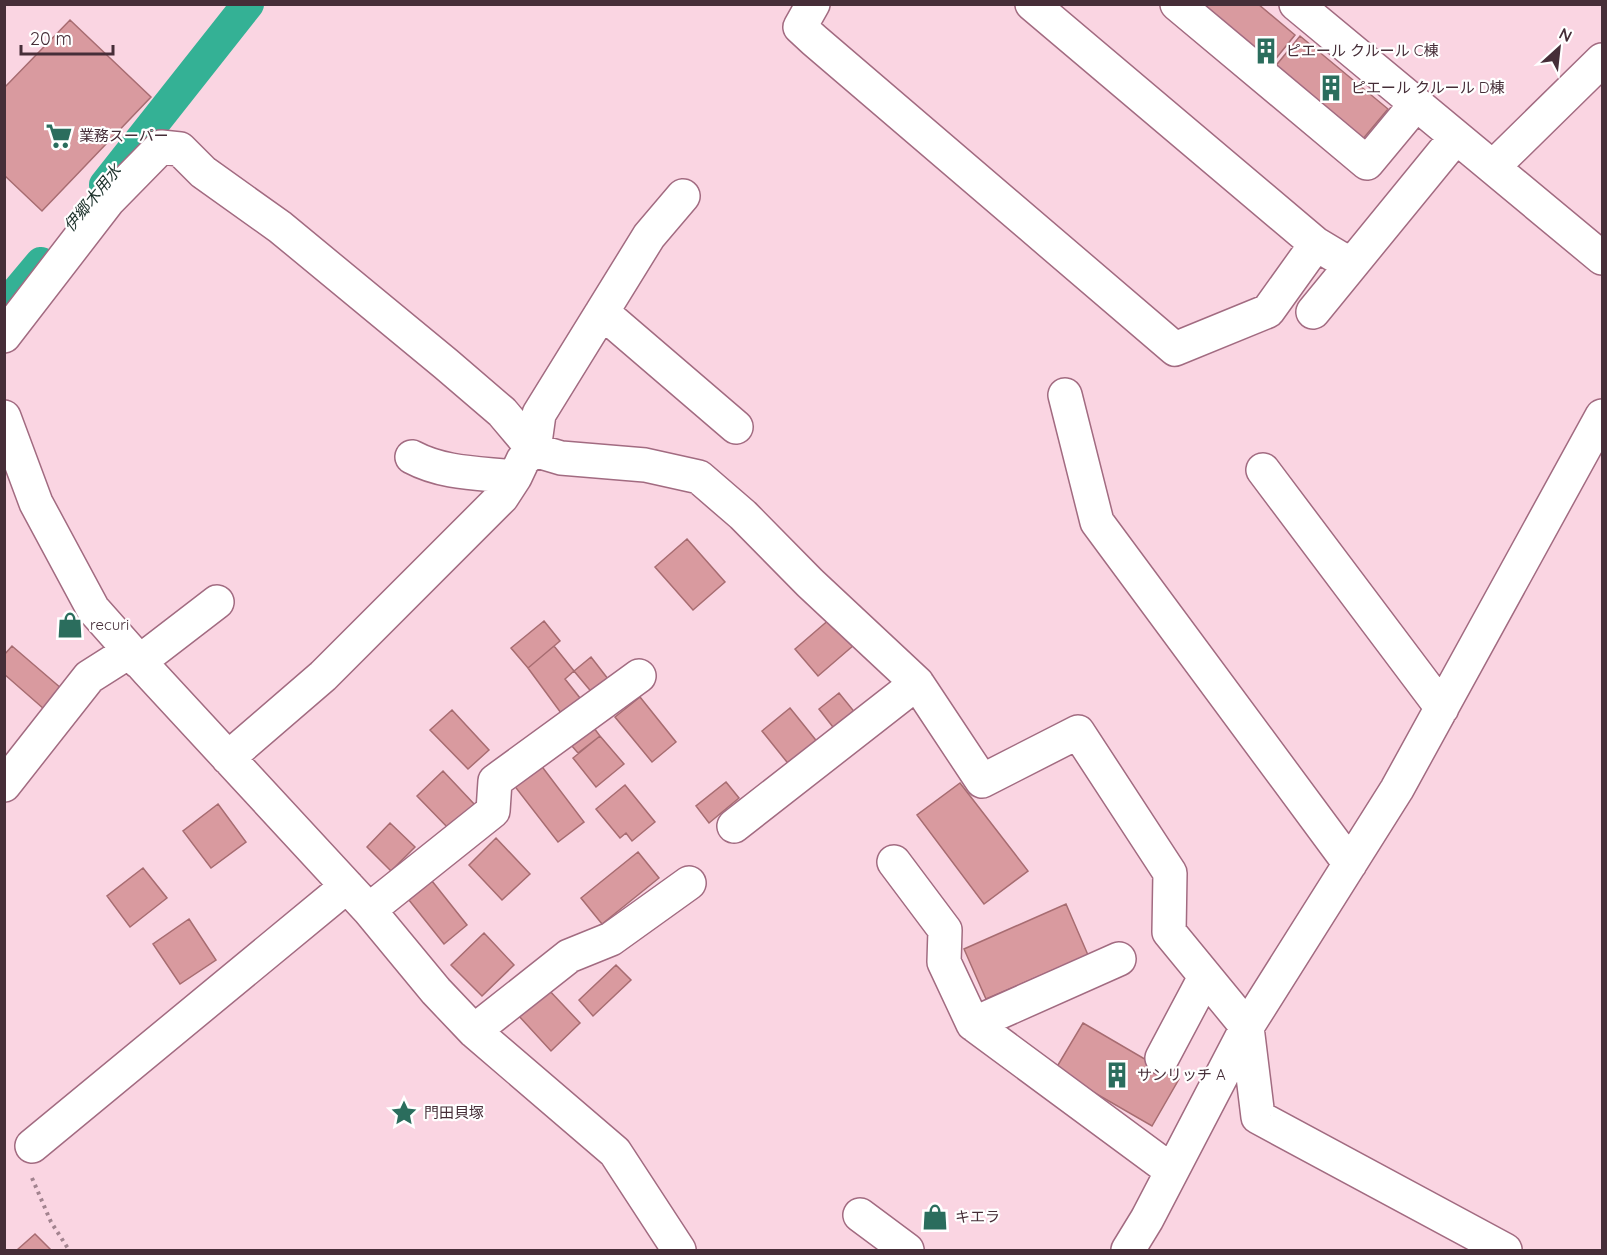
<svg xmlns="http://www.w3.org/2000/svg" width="1607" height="1255" viewBox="0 0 1607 1255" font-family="Quicksand,'Noto Sans JP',sans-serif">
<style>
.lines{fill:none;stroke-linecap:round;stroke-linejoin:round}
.canal{stroke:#34b195;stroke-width:32}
.building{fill:#d99a9f;stroke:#a76c71;stroke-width:1.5}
.minor-casing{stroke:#a26b81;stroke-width:36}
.path{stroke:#a2838f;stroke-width:4;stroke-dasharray:3 4.5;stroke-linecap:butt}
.minor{stroke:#fff;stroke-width:33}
.labels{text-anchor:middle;stroke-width:4.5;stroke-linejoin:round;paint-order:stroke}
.poi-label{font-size:15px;fill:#462e38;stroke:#fff;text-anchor:start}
.water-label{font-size:16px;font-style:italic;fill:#1c312b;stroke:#fff}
</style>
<rect width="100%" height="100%" fill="#fad5e2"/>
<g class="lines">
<path class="canal" d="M105 185 248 4
M4 307 41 263"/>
</g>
<path class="building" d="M1194 4H1258L1295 35 1269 67Z
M70 20 151 97 42 211 4 175V88Z
M1300 36 1388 109 1362 140 1274 68Z
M687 539 725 582 693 610 655 567Z
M831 618 854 645 818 676 795 649Z
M544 621 560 641 528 668 511 648Z
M12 646 62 689 44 709 4 674V655Z
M554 646 574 671 565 679 580 698 561 713 528 668Z
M591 657 615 688 599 701 574 671Z
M839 693 857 715 836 731 819 709Z
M640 697 676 742 652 762 615 717Z
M790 708 823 749 795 772 762 731Z
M452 710 489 750 468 769 430 730Z
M594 728 600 736 578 753 572 746Z
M600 736 624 764 596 787 573 758Z
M540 764 584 822 558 842 513 784Z
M443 771 475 805 450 830 417 796Z
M726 782 739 798 709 823 696 806Z
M960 783 1028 871 984 904 917 815Z
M625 785 655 822 632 841 626 833 620 838 596 809Z
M218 804 246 842 211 868 183 831Z
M390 823 415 847 391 871 367 847Z
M496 838 530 874 502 900 469 865Z
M638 852 659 878 602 924 581 898Z
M143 868 167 898 130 927 107 896Z
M432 881 467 925 444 944 409 900Z
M1066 904 1088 955 986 999 964 949Z
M189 919 216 960 180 984 153 944Z
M484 933 514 965 482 996 451 965Z
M616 965 631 980 593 1016 579 1000Z
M547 988 580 1023 551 1051 518 1015Z
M1083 1023 1179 1079 1152 1126 1055 1070Z
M35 1234 51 1250H17Z"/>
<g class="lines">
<g class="minor-casing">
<path id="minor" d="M813 4 800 27 814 40 1175 349 1268 311 1316 244
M1032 4 1316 244 1351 265
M1177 4 1367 163 1416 104
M1296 4 1602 258
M1493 167 1602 60
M602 312 736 427
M1313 312 1456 137
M4 336 108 201 161 147 180 149 203 172 280 227 446 364 502 412 534 450 561 458 645 465 699 477 743 515 810 583 917 683 982 781 1078 732 1170 873 1169 932 1247 1027 1258 1117 1505 1250
M1065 395 1097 522 1350 864
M4 417 36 503 93 609 148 671 369 910 436 991 474 1031 615 1152 679 1250
M412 457C444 474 480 473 515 477L523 460 534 450 539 414 649 236 683 196
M1263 470 1442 708
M139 662 217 602
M228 758 323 676 502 497 515 477
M4 785 89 677 130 651
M734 826 917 683
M894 862 945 930 944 962 973 1024 1172 1171
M369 910 493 811 495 781 639 676
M973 1024 1119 959
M474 1031 569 956 611 939 689 883
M1162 1058 1205 977
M32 1146 347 886
M860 1215 907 1250
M1128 1250 1147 1219 1247 1027 1397 789 1602 416"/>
</g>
<path class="path" d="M32 1178 51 1222 69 1250"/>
<use href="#minor" class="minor"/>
</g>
<defs>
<g id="building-bare" transform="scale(2.07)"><path d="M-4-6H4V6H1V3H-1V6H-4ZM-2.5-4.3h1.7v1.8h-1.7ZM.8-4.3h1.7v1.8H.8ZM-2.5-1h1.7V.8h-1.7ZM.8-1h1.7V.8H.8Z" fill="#2b6d5d" stroke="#fff" stroke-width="2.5" paint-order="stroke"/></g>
<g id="supermarket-bare" transform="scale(2.07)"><path d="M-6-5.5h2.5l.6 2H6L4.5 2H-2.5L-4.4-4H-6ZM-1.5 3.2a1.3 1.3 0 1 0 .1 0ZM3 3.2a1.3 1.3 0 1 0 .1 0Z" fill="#2b6d5d" stroke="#fff" stroke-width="2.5" paint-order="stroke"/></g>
<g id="shop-bare" transform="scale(2.07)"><path d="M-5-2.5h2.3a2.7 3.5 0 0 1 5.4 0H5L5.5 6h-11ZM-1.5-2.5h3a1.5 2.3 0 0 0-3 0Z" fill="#2b6d5d" stroke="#fff" stroke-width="2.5" paint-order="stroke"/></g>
<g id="sight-bare" transform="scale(2.07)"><path d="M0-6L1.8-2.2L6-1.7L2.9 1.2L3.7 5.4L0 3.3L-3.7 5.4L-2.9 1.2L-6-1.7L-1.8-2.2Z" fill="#2b6d5d" stroke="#fff" stroke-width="2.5" paint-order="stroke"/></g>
</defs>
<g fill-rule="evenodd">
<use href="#building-bare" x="1266" y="51"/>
<use href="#building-bare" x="1331" y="88"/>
<use href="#supermarket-bare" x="59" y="136"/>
<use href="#shop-bare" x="70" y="625"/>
<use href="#building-bare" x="1117" y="1075"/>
<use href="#sight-bare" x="404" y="1113"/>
<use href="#shop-bare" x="935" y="1217"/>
</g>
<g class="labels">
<g class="poi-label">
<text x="1286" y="56">ピエール クルール C棟</text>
<text x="1351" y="93">ピエール クルール D棟</text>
<text x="79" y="141">業務スーパー</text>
<text x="90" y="630">recuri</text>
<text x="1137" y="1080">サンリッチ A</text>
<text x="424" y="1118">門田貝塚</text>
<text x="955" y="1222">キエラ</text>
</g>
<g class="water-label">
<text transform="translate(92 198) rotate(-51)" y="6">伊郷木用水</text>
</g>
</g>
<rect width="1607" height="1255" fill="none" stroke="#462e38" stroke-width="12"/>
<g transform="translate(1559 48) rotate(27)" stroke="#ffffff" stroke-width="4.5" paint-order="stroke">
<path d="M0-4.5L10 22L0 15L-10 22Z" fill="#462e38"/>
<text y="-9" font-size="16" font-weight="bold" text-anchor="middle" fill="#462e38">N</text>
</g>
<path d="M21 45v9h92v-9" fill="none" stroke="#462e38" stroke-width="3"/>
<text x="30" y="45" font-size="18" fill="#462e38" stroke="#ffffff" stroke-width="4.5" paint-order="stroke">20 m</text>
</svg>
